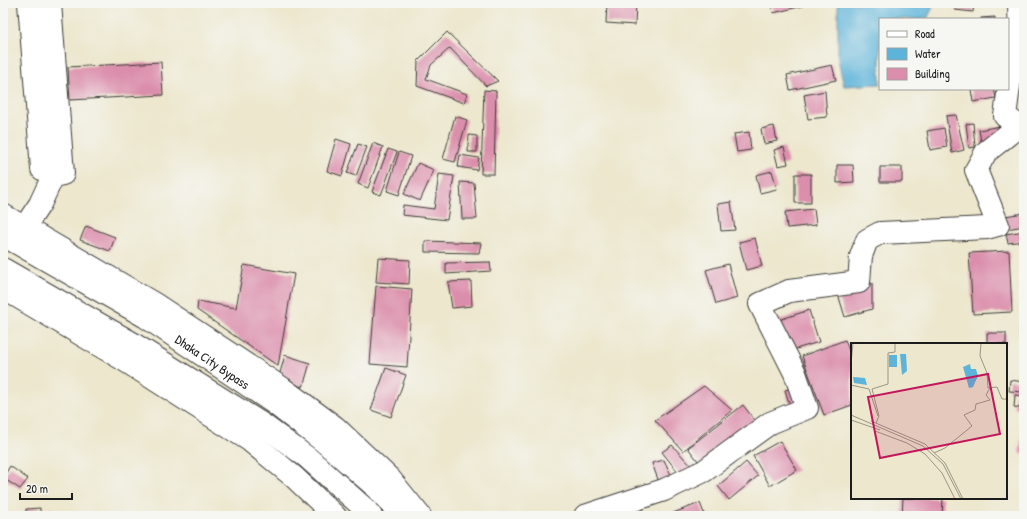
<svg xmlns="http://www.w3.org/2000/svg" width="1027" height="519" viewBox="0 0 1027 519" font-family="'Patrick Hand',sans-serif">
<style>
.water{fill:#5db4da;stroke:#3c687b}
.building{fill:#db8eab}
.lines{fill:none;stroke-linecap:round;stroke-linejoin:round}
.minor-casing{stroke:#3b3a37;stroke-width:24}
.major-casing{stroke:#3b3a37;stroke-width:24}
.highway-casing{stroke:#3b3a37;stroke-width:24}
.minor{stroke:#fff;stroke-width:22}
.major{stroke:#fff;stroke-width:22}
.highway{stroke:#fff;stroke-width:22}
.labels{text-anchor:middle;stroke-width:3;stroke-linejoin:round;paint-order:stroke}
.street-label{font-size:13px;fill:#1c1c1c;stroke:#f6f6f2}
.inset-road{fill:none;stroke:#999686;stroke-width:1}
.view{fill:#c2185b;fill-opacity:0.15;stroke:#c2185b;stroke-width:2}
.inset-edge{fill:none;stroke:#1c1c1c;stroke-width:2}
</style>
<rect width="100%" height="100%" fill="#f6f6f2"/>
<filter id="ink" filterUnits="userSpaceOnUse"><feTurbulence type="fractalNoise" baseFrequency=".025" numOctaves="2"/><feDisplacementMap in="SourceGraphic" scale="8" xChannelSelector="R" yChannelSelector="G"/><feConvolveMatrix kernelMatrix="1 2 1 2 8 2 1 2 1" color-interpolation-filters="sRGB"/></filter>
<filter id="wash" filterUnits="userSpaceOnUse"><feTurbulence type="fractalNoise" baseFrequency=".012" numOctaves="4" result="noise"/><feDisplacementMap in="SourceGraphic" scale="16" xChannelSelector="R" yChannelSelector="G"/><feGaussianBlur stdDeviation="0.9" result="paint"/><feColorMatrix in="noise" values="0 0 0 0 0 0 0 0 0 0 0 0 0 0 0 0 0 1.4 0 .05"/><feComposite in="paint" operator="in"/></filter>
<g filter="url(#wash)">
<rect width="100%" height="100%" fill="#ece7cd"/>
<path class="water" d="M838 3H935L927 19H880V84L844 86 838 60Z"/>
<g id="blocks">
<path class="building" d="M607 3H636L635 25 606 23Z
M771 3H803V6L773 13Z
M956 3H974L973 12 955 10Z
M995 17V19H981V18Z
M447 32 498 81 486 86 450 48 431 65 426 79 467 94 464 103 417 86 418 61Z
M161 62 163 95 70 100 68 67Z
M832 65 836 80 790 90 787 75Z
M971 89H994L996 98 973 102Z
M484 90 496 91 494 174H481Z
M825 91 827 117 808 119 804 95Z
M956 115 964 150 952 153 946 116Z
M455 116 467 120 455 162 443 159Z
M973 123 975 147 969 148 966 124Z
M1006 125 1010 148 983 152 979 130Z
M774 126 777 141 764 144 761 129Z
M944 128 947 147 930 150 927 131Z
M749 132 751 150 737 152 734 134Z
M469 135 477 136V152H468Z
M336 139 351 144 342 176 327 171Z
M373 143 383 147 368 188 358 184Z
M358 144 367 147 356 176 347 173Z
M784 147 788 164 778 166 774 150Z
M388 149 397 152 381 195 372 192Z
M399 152 411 156 399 195 387 191Z
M460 155 479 158 477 170 458 167Z
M418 163 434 170 420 201 404 194Z
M837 165H853L854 182 837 183Z
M880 167H902V182H880Z
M772 171 777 189 760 193 756 175Z
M439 174 454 176 447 220 402 215 403 205 434 209Z
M795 174H811V203H795Z
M460 182 474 183 477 219H462Z
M731 202 735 230 721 231 718 204Z
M814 209 816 225 787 228 785 212Z
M1024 213V226L1007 229 1005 216Z
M86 226 115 237 110 251 80 240Z
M1024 231V241L1008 243 1006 234Z
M755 238 762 266 746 270 739 242Z
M425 241 481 243 479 253 425 252Z
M1009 251 1012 312 973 314 969 253Z
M378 258 410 260 409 284 376 282Z
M490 262 491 271 446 274V263Z
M728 264 737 298 716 304 706 270Z
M244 265 294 274 278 366 197 310 198 301 236 308Z
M471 281 472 306 452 308 448 282Z
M872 283V309L845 317 838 294Z
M376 286 412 289 407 367 370 364Z
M809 310 819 342 789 351 779 320Z
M1019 329H1024V342H1021Z
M987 333H1006V344H987Z
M845 340 852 359V405L824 415 802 356Z
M285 355 310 363 303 387 278 380Z
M386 368 406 375 391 417 371 410Z
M1010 380 1024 382V392L1009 391Z
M704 386 732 410 683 451 655 420Z
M796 387 802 405 791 409 785 390Z
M1015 395 1024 396V409L1014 407Z
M743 405 757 423 702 466 688 448Z
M1023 427H1024V454L1019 453Z
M780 441 797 470 770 486 753 456Z
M672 445 694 469 682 477 662 452Z
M664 460 680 494 665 499 652 463Z
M746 462 758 476 729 500 718 486Z
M10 466 28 479 20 489 3 478Z
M903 498H943L942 516H902Z
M700 503 705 516H674L673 513Z
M40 508V516H26V509Z
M48 512 64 515V516H48Z"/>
</g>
</g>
<g filter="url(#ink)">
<use href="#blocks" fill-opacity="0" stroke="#3b3a37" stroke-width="1"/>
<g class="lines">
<g class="minor-casing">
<path id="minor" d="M29 3 42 169 53 176
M1019 3 1020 44 1010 79 1005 116 1019 126H1024
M24 228 40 204 53 176 63 174 50 3
M585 516 664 490 704 471 770 423 807 408 795 373 760 304 789 291 859 282 861 256 867 240 880 233 987 228 998 225 976 170 986 152 1019 126"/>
</g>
<g class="major-casing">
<path id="major" d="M3 215 153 303 282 388 335 427 390 479 420 516
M3 288 124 360 249 440 294 477 335 516"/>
</g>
<g class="highway-casing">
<g id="highway">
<path id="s1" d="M3 235 146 317 274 403 323 441 378 489 402 516"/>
<path d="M3 269 132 343 262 424 308 458 365 509 371 516"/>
</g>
</g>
<use href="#minor" class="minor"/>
<use href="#major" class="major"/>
<use href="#highway" class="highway"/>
</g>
</g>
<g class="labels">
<g class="street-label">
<text dy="5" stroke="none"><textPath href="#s1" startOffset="245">Dhaka City Bypass</textPath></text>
</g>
</g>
<g transform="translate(851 343)">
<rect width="156" height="156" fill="#ece7cd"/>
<path d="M49 11H55L56 28 51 32ZM38 12H46V24H38ZM119 21 120 26H125L127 33 122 44 118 45 112 24ZM2 34 14 35 16 42 3 40Z" fill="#5db4da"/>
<path class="inset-road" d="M130 0 129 13 136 30 137 45 146 44 151 56H156M0 21 2 0M0 42 18 46 27 73M0 72 72 103 92 121 110 156M0 77 29 87M20 78 74 101 94 120 112 156M25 80 28 73 21 46 37 41V10L44 9V0M24 88 56 100 74 111 91 130 104 156M83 110 94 105 121 83 113 72 124 67 125 61 139 57 135 52 139 45"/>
<path class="view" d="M137 31 149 91 29 115 17 54Z"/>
<rect width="156" height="156" class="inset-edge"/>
</g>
<rect width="1027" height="519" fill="none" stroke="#f6f6f2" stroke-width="16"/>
<rect x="879" y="18" width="130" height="72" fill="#f6f6f2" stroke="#9f9f9c"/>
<rect x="887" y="31" width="20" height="6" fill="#ffffff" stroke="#9f9f9c"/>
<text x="915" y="38" font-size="12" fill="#1c1c1c">Road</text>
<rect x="887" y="48" width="20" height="12" fill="#5db4da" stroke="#9f9f9c"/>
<text x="915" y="58" font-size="12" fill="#1c1c1c">Water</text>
<rect x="887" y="68" width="20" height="12" fill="#db8eab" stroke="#9f9f9c"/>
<text x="915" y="78" font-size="12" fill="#1c1c1c">Building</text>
<path d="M20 493v6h52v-6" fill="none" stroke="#1c1c1c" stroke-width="2"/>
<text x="26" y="493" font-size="12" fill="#1c1c1c" stroke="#f6f6f2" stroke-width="3" paint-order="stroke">20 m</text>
</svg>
